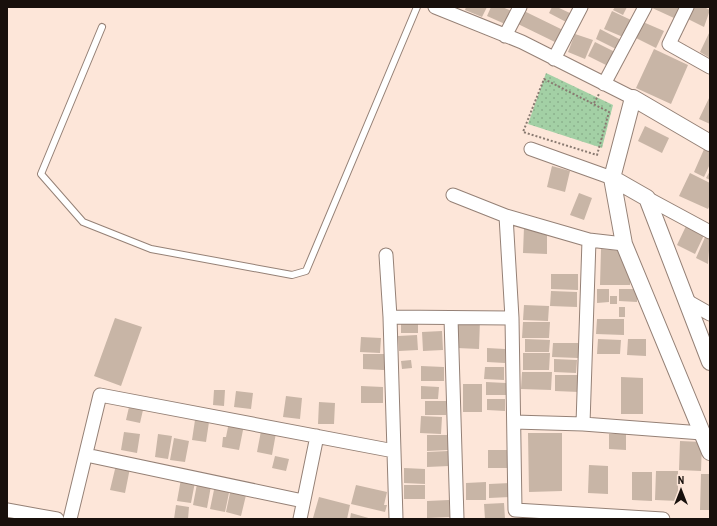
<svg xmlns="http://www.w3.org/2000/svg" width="717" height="526" viewBox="0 0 717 526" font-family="'Archivo Narrow',sans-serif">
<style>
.grass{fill:url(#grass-dots)}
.building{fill:#c8b5a6}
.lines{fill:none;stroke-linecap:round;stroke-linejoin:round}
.service-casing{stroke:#958176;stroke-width:8}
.minor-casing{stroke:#958176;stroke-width:15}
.tertiary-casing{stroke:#958176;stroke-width:18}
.path{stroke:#897a71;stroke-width:2;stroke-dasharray:2 2;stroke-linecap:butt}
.service{stroke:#fff;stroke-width:6}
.minor{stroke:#fff;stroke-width:13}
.tertiary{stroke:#fff;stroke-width:16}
</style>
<defs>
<pattern id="grass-dots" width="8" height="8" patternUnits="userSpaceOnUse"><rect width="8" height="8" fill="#a3d0a5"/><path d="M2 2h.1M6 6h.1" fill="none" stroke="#8cb28d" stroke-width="1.8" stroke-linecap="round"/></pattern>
</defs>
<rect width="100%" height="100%" fill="#fde6d9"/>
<path class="grass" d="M546 73 613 105 602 148 528 124Z"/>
<path class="building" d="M466 7H487L482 17 465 10Z
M491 7H502L512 11 505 24 487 16Z
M552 7H557L572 14 568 23 549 13Z
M615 7H627L623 15 613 10Z
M650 7H679L674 18Z
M692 7H704L710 10 704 27 686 18Z
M524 11 565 31 559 44 518 24Z
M612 11 631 20 623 37 604 29Z
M643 22 664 31 656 48 636 38Z
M600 29 623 41 618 50 596 39Z
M710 31V58L700 52Z
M575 34 593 40 585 59 568 52Z
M595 42 615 52 608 66 588 56Z
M654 49 688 65 671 104 636 88Z
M710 96V124L699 119Z
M645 126 669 138 662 153 638 141Z
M705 147 710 149V164L704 177 694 172Z
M552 166 570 171 565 192 547 187Z
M710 171V180L706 178Z
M690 173 710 183V205L708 209 679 196Z
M579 193 592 198 584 220 570 215Z
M687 224 705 233 695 254 677 245Z
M524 227 547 228V254L523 253Z
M706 235 710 237 708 264 696 258Z
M601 249 623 251 631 270 630 285H600Z
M551 274H578V290L551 289Z
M597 289H609V302L597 303Z
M619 289H637V302L619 301Z
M551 291 577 292V307L550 306Z
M610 296H617V304H610Z
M524 305 549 306 548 321 523 320Z
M619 307H625V317H619Z
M115 318 142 327 121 386 94 376Z
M401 319H418V333H401Z
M458 319 480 320 479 349 457 348Z
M597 319H624V335L596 334Z
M523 322H550L549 338H522Z
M442 331 443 350 423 351 422 332Z
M417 335 418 350 399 351 398 336Z
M361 337 381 338 380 353 360 352Z
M525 339 550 340 549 352H525Z
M598 339 621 340 620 354H597Z
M628 339H646V356L627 355Z
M553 343H578V358L552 357Z
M487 348 505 349V363L487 362Z
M523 353H550L549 370H523Z
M363 354H384V370L363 369Z
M554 359 577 360 576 373 554 372Z
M411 360 412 368 402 369 401 361Z
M421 366 444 367V381H421Z
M485 367H504V380L484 379Z
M522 372H552L551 390 521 389Z
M555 375H579V392L555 391Z
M621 377 643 378V414H621Z
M486 382 506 383V395H486Z
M463 384H482V412H463Z
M361 386 383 387V403H361Z
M421 386 439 387 438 399H421Z
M214 390H225L224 406 213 405Z
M236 391 253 393 251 409 234 407Z
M286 396 302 398 300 419 283 417Z
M487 399H505V411L487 410Z
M425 401H446V415H425Z
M319 402 335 403 334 424H318Z
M129 407 143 410 140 423 126 420Z
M421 416 442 417 441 434 420 433Z
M195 420 209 422 206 442 192 440Z
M229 422 244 425 239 450 222 447 223 437H226Z
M261 431 276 433 272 455 257 452Z
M124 432 140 434 137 453 121 450Z
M528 433H562V491L529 492Z
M158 434 172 436 168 459 155 457Z
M609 434H626V450L609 449Z
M427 435H448L449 450 427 451Z
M174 438 189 441 185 462 170 460Z
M680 441 702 442 701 471 679 470Z
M488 450H509V468H488Z
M448 451 449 466 427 467V452Z
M275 456 289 459 286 471 272 468Z
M116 465 130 468 125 493 110 490Z
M589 465 608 466V494L588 493Z
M404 468 425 469V484L404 483Z
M656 471H678V501L655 500Z
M632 472H652V501L632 500Z
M701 474H710V510H700Z
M181 479 195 482 191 503 177 501Z
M486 482V500H466V483Z
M510 483 511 497 489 498V484Z
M197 484 211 486 207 508 193 505Z
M215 485 230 488 225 512 210 509Z
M356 485 387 492 384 505H387L385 512 351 504Z
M404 485H425V499H404Z
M231 488 247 491 241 516 226 512Z
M319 497 350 505 347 519 313 518Z
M449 500 450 517 427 518V501Z
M504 503 505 519H485L484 504Z
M176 505 189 507 188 519H174Z
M351 513 372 519H350Z"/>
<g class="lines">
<g class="service-casing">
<path id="service" d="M102 27 41 174 83 222 151 249 292 275 306 271 417 7"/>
</g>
<g class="minor-casing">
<path id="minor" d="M435 7 522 42 633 98
M687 7 669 44 710 67
M505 36 520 7
M554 59 581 7
M604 84 645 7
M531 149 612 178
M453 195 506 216
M647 198 710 232
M624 244 589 240 506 216 512 318 515 510 663 519
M386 255 390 317 396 519
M687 301 710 314
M390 317 512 318
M451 318 457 519
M514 422 583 424 702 433
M583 424 589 240
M86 455 303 501
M7 510 57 519
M70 519 100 395 394 451
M300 519 317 436"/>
</g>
<g class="tertiary-casing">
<path id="tertiary" d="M710 143 633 98 612 178 624 244 710 452
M612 178 647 198 710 362"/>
</g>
<path class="path" d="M544 79 609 112 597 155 523 132Z
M594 103 599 94"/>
<use href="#service" class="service"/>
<use href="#minor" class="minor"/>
<use href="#tertiary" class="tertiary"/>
</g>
<rect width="717" height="526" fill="none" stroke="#18100c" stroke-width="16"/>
<g transform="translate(681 490)" stroke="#fde6d9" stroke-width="3" paint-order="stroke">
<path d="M0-3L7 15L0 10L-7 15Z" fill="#18100c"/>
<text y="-6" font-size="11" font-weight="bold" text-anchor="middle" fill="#18100c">N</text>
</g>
</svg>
